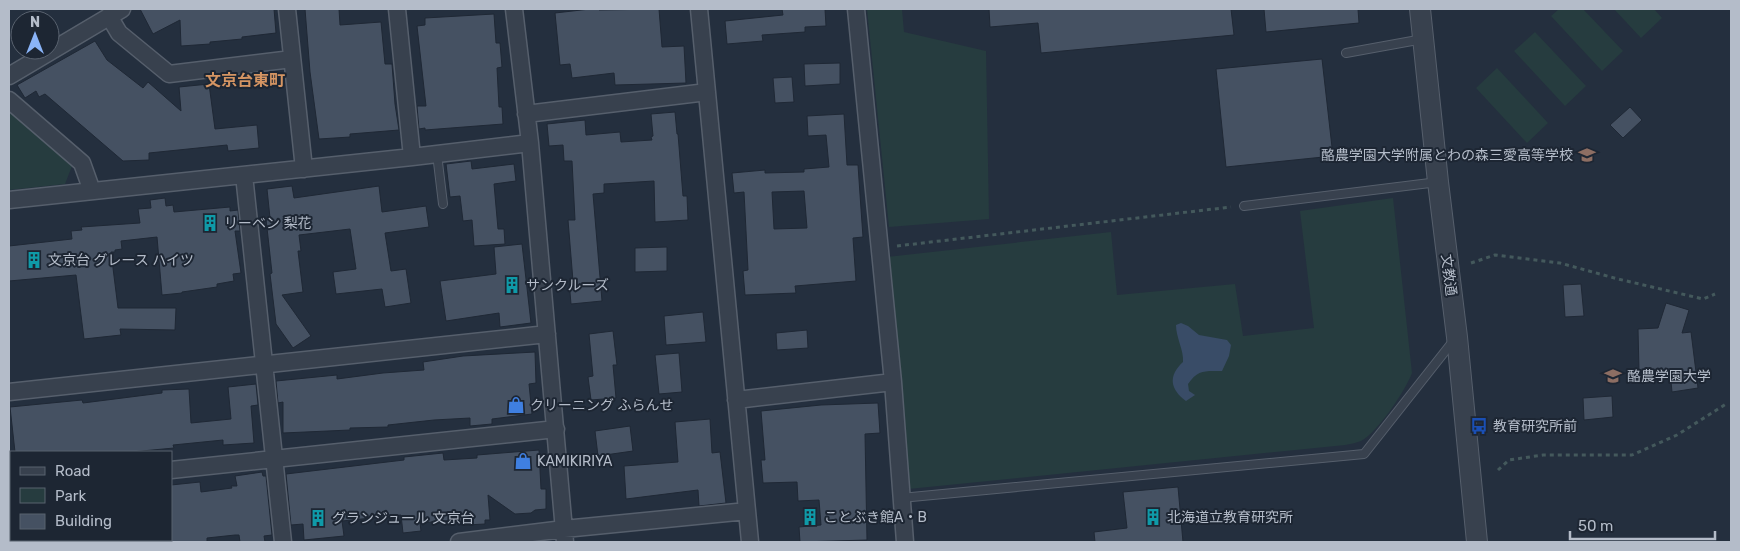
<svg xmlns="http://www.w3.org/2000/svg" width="1740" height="551" viewBox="0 0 1740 551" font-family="Rubik,'Noto Sans JP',sans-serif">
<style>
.green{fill:#263c3f}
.water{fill:#394c67}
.building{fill:#455162;stroke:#1f2835;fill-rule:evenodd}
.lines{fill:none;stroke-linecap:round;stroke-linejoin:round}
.service-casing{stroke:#565f6c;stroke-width:10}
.minor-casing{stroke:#565f6c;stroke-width:19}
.tertiary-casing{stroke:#565f6c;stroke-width:22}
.path{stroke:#44595c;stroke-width:3;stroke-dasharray:4 4;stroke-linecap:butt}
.service{stroke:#38414e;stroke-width:8}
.minor{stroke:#38414e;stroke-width:16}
.tertiary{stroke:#38414e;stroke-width:20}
.labels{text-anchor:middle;stroke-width:4;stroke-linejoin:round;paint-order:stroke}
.poi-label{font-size:14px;fill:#b4bcc9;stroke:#1d2633;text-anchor:start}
.street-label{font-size:14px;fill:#b4bcc9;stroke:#1d2633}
.quarter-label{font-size:16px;font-weight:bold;fill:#d59563;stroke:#1d2633}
</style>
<rect width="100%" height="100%" fill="#242f3e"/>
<path class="green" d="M867 9H902L904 32 986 51 989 219 889 227Z
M1559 9H1583L1623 51 1602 71 1551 16Z
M1614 9H1654L1662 18 1641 38Z
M1535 32 1586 86 1565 106 1514 51Z
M1497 68 1548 123 1527 143 1476 88Z
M9 112 72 166 65 184 9 190Z
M1393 198 1412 373C1405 391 1378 432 1361 441 1356 443 1350 444 1345 445L908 489 887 257 1111 232 1117 295 1235 284 1243 336 1314 328 1300 211Z"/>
<path class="water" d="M1181 323 1188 326 1199 335 1227 340 1231 345 1229 356 1222 371C1206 371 1198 369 1188 384L1189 391 1195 395 1186 401C1170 389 1168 376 1183 362 1184 350 1176 338 1176 325Z"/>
<path class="building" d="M140 9H274L276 33 242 37V39L210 42V44L181 46 180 20 153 34Z
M305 9H339L340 25 381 22 385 64H392L395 104 399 130 350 134V137L319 139 310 72Z
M590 9H599V10L659 9 662 47 684 46 686 83 615 85 614 73 572 78 570 64 560 65 555 13Z
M782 9H825L826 26 805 27V32L762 35 763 41 727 44 725 21 783 15Z
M989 9H1231L1234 35 1041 53 1038 23 990 27Z
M1264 9H1358L1359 23 1266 32Z
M494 14 496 43H500L502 67 497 68 499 107H502L503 124 425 130V128L419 129 417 106H426L417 26 425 25V18Z
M95 41 107 60 143 88 148 82 181 111 179 87 209 84 215 129 257 125 259 148 228 151 227 145 149 153V160L123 161 45 94 39 97 36 91 25 98 17 85Z
M1322 59 1333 156 1226 167 1216 69Z
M840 63V84L805 86 804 64Z
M792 77 794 102 775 103 773 78Z
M1630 107 1642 120 1623 138 1610 125Z
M675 112 677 134H678L683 196H687L688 220 655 222 654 181 604 184V193L593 194 602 301 571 304 569 281H573L568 220H575L572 161H564L563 145 549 146 547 124 585 120 586 135 620 132 621 142 652 140 651 137 653 136 651 114Z
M844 114 847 165H858L861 209 863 237 853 238 856 281 795 286 796 293 745 295 743 271 748 270 744 192 734 193 732 173 765 170V173L804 172V169L829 167 826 135 808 136 807 116ZM804 191 807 228 774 229 772 192Z
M471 161 472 169 514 164 516 181 494 184 498 229H504L505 244 474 246 472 220 463 221 460 196 450 197 446 164Z
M292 186 294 198 379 186 382 212 426 206 429 227 385 233 391 271 406 269 411 303 385 307 382 289 336 294 333 272 356 269 350 229 299 235 301 251H298L303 292 282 295 311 336 293 348 276 324 270 274 272 273 266 219 270 218 267 189Z
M165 198 166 206 173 205 174 212 230 207V211L238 210 240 231H235L241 273 233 274 234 281 217 284V287L182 292V293L162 295 157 237 121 241 122 249 115 250V252H111L118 308H176L175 330 120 329 121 335 84 339 76 275 9 281V246L72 239 71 231 82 230 81 227 140 223 138 209 151 208 150 200Z
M522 244 531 323 500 327 499 313 446 321 440 281 496 274 494 247Z
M667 247V271L635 272V248Z
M1581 284 1584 316 1565 317 1563 285Z
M1666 303 1689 310 1682 333 1691 332 1698 388 1672 392 1670 371H1639L1638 329 1658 328Z
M703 312 706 342 666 345 664 316Z
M807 330 808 348 777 350 776 333Z
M613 331 617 365H613L616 398 591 400 588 377 593 376 589 334Z
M535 352 536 383 529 384 532 414 492 419V424L470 426V418L434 420 388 425V427L350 428V430L283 433V402L278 403 276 381 337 375V379L383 373 424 370 423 362 463 356Z
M679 353 682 392 659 394 655 355Z
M256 384 258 405 251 406 254 443 223 445V440L173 445 174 448 131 452H15L10 407 82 400 83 403 162 393V390L189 389 191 423 231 419 228 387Z
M1612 396 1613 417 1584 420 1583 398Z
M878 403 880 433 865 434 867 540 800 542 799 527 821 525 819 500 798 501 797 482 763 483 761 460H765L761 411 821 405Z
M710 419 712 453 720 452 726 503 699 506 698 490 626 499 624 466 678 462 675 422Z
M630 426 633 451 598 456 595 431Z
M539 450 541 489H546V509L535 510 531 513 515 514 488 495 490 520H485V524L466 525V522H456V520L420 523 421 531 403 533 401 515 342 521 344 536 304 540 303 524 291 525 286 474 404 460V457L443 453 444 460 477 458V455Z
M262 472 263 476H266L272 535 264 536 265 542H240L239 535H235L207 538V542H171V485L200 482 201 492 232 488 231 486H237L235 476Z
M1178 487 1183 542H1095L1094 532 1127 528 1123 492Z"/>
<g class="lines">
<g class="service-casing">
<path id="service" d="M1346 53 1423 39
M437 154 443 204
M1244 206 1438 182
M901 498 1364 454 1454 340"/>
</g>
<g class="minor-casing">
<path id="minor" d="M287 9 304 169
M397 9 412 157
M514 9 530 143 565 542
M699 9 750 542
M856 9 893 382 905 542
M109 16 119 33 169 74 292 59
M9 76 122 9
M9 100 82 163 92 191
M526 114 707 92
M244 175 283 542
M9 200 412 157 530 143
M9 392 547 334
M736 400 893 382
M171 470 556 429
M9 488H11
M459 542 564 529 747 511"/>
</g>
<g class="tertiary-casing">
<path id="tertiary" d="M1420 9 1438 182 1457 337 1477 542"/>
</g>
<path class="path" d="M897 246 1231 207
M1471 263 1495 255 1560 263 1618 279 1703 299 1715 294
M1498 470 1509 460 1543 455H1632L1677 435 1726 404"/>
<use href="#service" class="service"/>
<use href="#minor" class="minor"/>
<use href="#tertiary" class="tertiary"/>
</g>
<defs>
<g id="school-bare" transform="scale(1.35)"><path d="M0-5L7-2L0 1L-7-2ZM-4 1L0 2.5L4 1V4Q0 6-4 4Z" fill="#8d6e63" stroke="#1d2633" stroke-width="2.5" paint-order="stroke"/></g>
<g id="building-bare" transform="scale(1.35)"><path d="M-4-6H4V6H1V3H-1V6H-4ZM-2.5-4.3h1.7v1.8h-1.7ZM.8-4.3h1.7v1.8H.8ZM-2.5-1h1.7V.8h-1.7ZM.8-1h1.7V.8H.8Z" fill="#0f9aa8" stroke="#1d2633" stroke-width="2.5" paint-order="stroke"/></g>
<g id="university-bare" transform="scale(1.35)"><path d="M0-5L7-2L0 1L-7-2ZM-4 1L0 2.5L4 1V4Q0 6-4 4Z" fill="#8d6e63" stroke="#1d2633" stroke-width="2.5" paint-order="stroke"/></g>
<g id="shop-bare" transform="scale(1.35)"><path d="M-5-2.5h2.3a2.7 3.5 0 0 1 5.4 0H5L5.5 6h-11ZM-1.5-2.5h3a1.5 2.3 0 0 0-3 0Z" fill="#3f7fe0" stroke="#1d2633" stroke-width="2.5" paint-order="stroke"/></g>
<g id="bus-bare" transform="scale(1.35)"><path d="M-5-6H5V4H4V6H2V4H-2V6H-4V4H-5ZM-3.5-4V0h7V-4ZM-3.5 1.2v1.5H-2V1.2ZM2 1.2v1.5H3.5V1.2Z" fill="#1a4fb4" stroke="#1d2633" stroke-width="2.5" paint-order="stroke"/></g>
</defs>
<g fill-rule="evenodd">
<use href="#school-bare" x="1587" y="155"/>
<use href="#building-bare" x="210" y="223"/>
<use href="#building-bare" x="34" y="260"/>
<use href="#building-bare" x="512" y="285"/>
<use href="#university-bare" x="1613" y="376"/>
<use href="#shop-bare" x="516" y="405"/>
<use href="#bus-bare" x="1479" y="426"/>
<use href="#shop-bare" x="523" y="461"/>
<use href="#building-bare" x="810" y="517"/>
<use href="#building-bare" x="1153" y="517"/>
<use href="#building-bare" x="318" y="518"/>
</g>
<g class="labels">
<g class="poi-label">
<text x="1573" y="160" text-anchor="end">酪農学園大学附属とわの森三愛高等学校</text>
<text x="224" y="228">リーベン 梨花</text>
<text x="48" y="265">文京台 グレース ハイツ</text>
<text x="526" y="290">サンクルーズ</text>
<text x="1627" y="381">酪農学園大学</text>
<text x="530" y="410">クリーニング ふらんせ</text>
<text x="1493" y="431">教育研究所前</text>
<text x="537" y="466">KAMIKIRIYA</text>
<text x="824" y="522">ことぶき館A・B</text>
<text x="1167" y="522">北海道立教育研究所</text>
<text x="332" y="523">グランジュール 文京台</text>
</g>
<g class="street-label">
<text transform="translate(1449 275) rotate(83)" y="5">文教通</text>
</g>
<g class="quarter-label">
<text x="245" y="86">文京台東町</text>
</g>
</g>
<rect width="1740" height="551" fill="none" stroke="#b4bcc9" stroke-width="20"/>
<rect x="10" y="451" width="162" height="90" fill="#1d2633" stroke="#59626f"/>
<rect x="20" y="467" width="25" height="8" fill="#38414e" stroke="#59626f"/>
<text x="55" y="476" font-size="15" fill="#b4bcc9">Road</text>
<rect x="20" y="488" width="25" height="15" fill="#263c3f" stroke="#59626f"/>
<text x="55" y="501" font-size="15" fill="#b4bcc9">Park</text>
<rect x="20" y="514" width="25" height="15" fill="#455162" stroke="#59626f"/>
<text x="55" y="526" font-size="15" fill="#b4bcc9">Building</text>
<g transform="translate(35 35)"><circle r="24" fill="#1d2633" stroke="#59626f"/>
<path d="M0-4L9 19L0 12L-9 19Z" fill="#8ab4f8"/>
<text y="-8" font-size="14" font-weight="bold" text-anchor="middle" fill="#b4bcc9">N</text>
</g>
<path d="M1570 531v8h145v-8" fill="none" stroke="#b4bcc9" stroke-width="2.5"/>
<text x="1578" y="531" font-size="15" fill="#b4bcc9" stroke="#1d2633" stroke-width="4" paint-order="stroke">50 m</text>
</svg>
